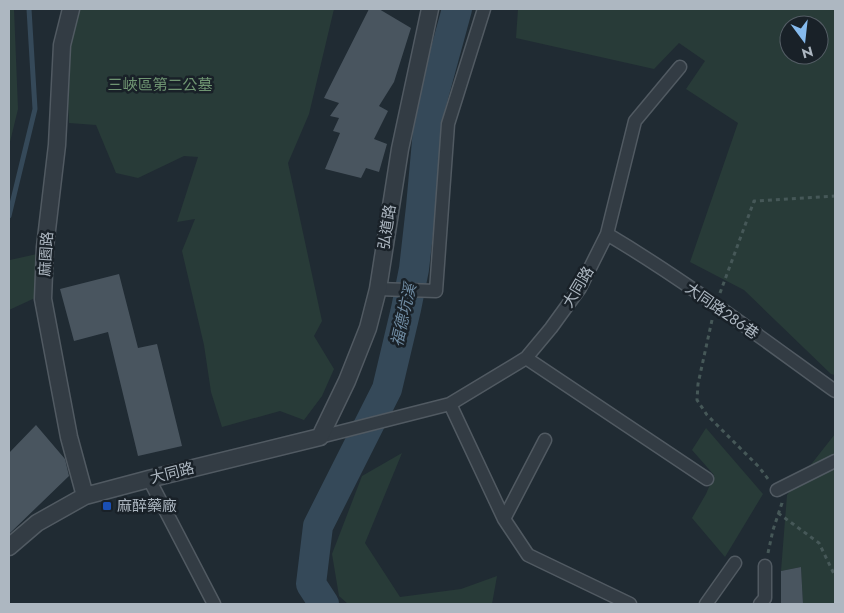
<svg xmlns="http://www.w3.org/2000/svg" width="844" height="613" viewBox="0 0 844 613" font-family="Jost,'Noto Sans TC',sans-serif">
<style>
.green{fill:#283b38;fill-rule:evenodd}
.lines{fill:none;stroke-linecap:round;stroke-linejoin:round}
.stream{stroke:#354959;stroke-width:5}
.river{stroke:#354959;stroke-width:30}
.building{fill:#49555f}
.minor-casing{stroke:#515a62;stroke-width:15}
.tertiary-casing{stroke:#515a62;stroke-width:19}
.path{stroke:#465858;stroke-width:3;stroke-dasharray:4 4;stroke-linecap:butt}
.minor{stroke:#333c44;stroke-width:12}
.tertiary{stroke:#333c44;stroke-width:16}
.transit-dot{fill:#1a4fb4;stroke:#192128;stroke-width:2}
.labels{text-anchor:middle;stroke-width:5;stroke-linejoin:round;paint-order:stroke}
.park-label{font-size:15px;fill:#6f9572;stroke:#192128}
.street-label{font-size:15px;fill:#adb7c1;stroke:#192128}
.poi-label{font-size:15px;fill:#adb7c1;stroke:#192128;text-anchor:start}
.water-label{font-size:16px;font-style:italic;fill:#708ca3;stroke:#192128}
</style>
<rect width="100%" height="100%" fill="#202b33"/>
<path class="green" d="M9 9H14L18 109 9 146Z
M78 9H334L309 114 288 163 322 321 314 336 334 369 322 396 304 420 280 411 222 427 211 392 204 345 182 251 195 219 177 222 198 157 184 156 138 178 116 173 96 125 69 123 66 64Z
M518 9H835V375L831 374 744 290 690 262 738 123 686 89 705 61 679 43 654 69 516 38ZM789 25H819V55H789Z
M37 254 35 298 9 310V262L10 260Z
M706 428 763 494 725 557 692 518 706 494 714 475 692 450Z
M835 434V604H803L801 567 781 571 787 495Z
M402 453 365 543 400 597 461 589 497 576 492 604H348L339 596 332 554 362 476Z"/>
<g class="lines">
<path class="stream" d="M9 216 35 109 29 9"/>
<path class="river" d="M324 604 311 584 318 526 387 389 406 309 414 269 421 207 430 108 457 9"/>
</g>
<path class="building" d="M369 9H379L411 28 394 82 379 106 388 111 374 139 387 144 379 172 366 168 361 178 325 169 340 133 333 131 339 118 330 116 339 103 324 98Z
M119 274 138 348 157 344 182 446 138 456 108 332 74 341 60 289Z
M36 425 65 459 69 476 9 534V453Z
M801 567 803 604H781V571Z"/>
<g class="lines">
<g class="minor-casing">
<path id="minor" d="M607 234C686 281 760 337 835 391
M378 289 436 291 448 124 484 9
M526 358 707 479
M450 404 504 519 528 555 630 604
M320 437 450 404 526 358 551 328 580 288 607 234 635 121 680 67
M149 479 214 604
M777 490 835 461
M504 519 545 440
M706 604 735 563
M760 604 765 598V566"/>
</g>
<g class="tertiary-casing">
<path id="tertiary" d="M71 9 62 45 57 145 45 247 43 299 69 437 85 496
M9 547 37 523 85 496 149 479 320 437 347 381 368 328 378 289 400 149 430 9"/>
</g>
<path class="path" d="M720 293 754 201 835 196
M712 320 698 384 697 400 707 415 759 467 768 479
M778 513 819 543 835 576
M768 553 773 530 782 503V502"/>
<use href="#minor" class="minor"/>
<use href="#tertiary" class="tertiary"/>
</g>
<rect class="transit-dot" x="102" y="501" width="10" height="10" rx="2.5"/>
<g class="labels">
<g class="park-label">
<text x="160" y="90">三峽區第二公墓</text>
</g>
<g class="street-label">
<text transform="translate(387 227) rotate(-81)" y="5">弘道路</text>
<text transform="translate(46 254) rotate(-86)" y="5">麻園路</text>
<text transform="translate(578 287) rotate(-59)" y="5">大同路</text>
<text transform="translate(722 311) rotate(35)" y="5">大同路286巷</text>
<text transform="translate(172 473) rotate(-14)" y="5">大同路</text>
</g>
<g class="poi-label">
<text x="117" y="511">麻醉藥廠</text>
</g>
<g class="water-label">
<text transform="translate(403 315) rotate(-77)" y="6">福德坑溪</text>
</g>
</g>
<rect width="844" height="613" fill="none" stroke="#adb7c1" stroke-width="20"/>
<g transform="translate(804 40) rotate(165)"><circle r="24" fill="#192128" stroke="#545d65"/>
<path d="M0-4L9 19L0 12L-9 19Z" fill="#86bbee"/>
<text y="-8" font-size="14" font-weight="bold" text-anchor="middle" fill="#adb7c1">N</text>
</g>
</svg>
